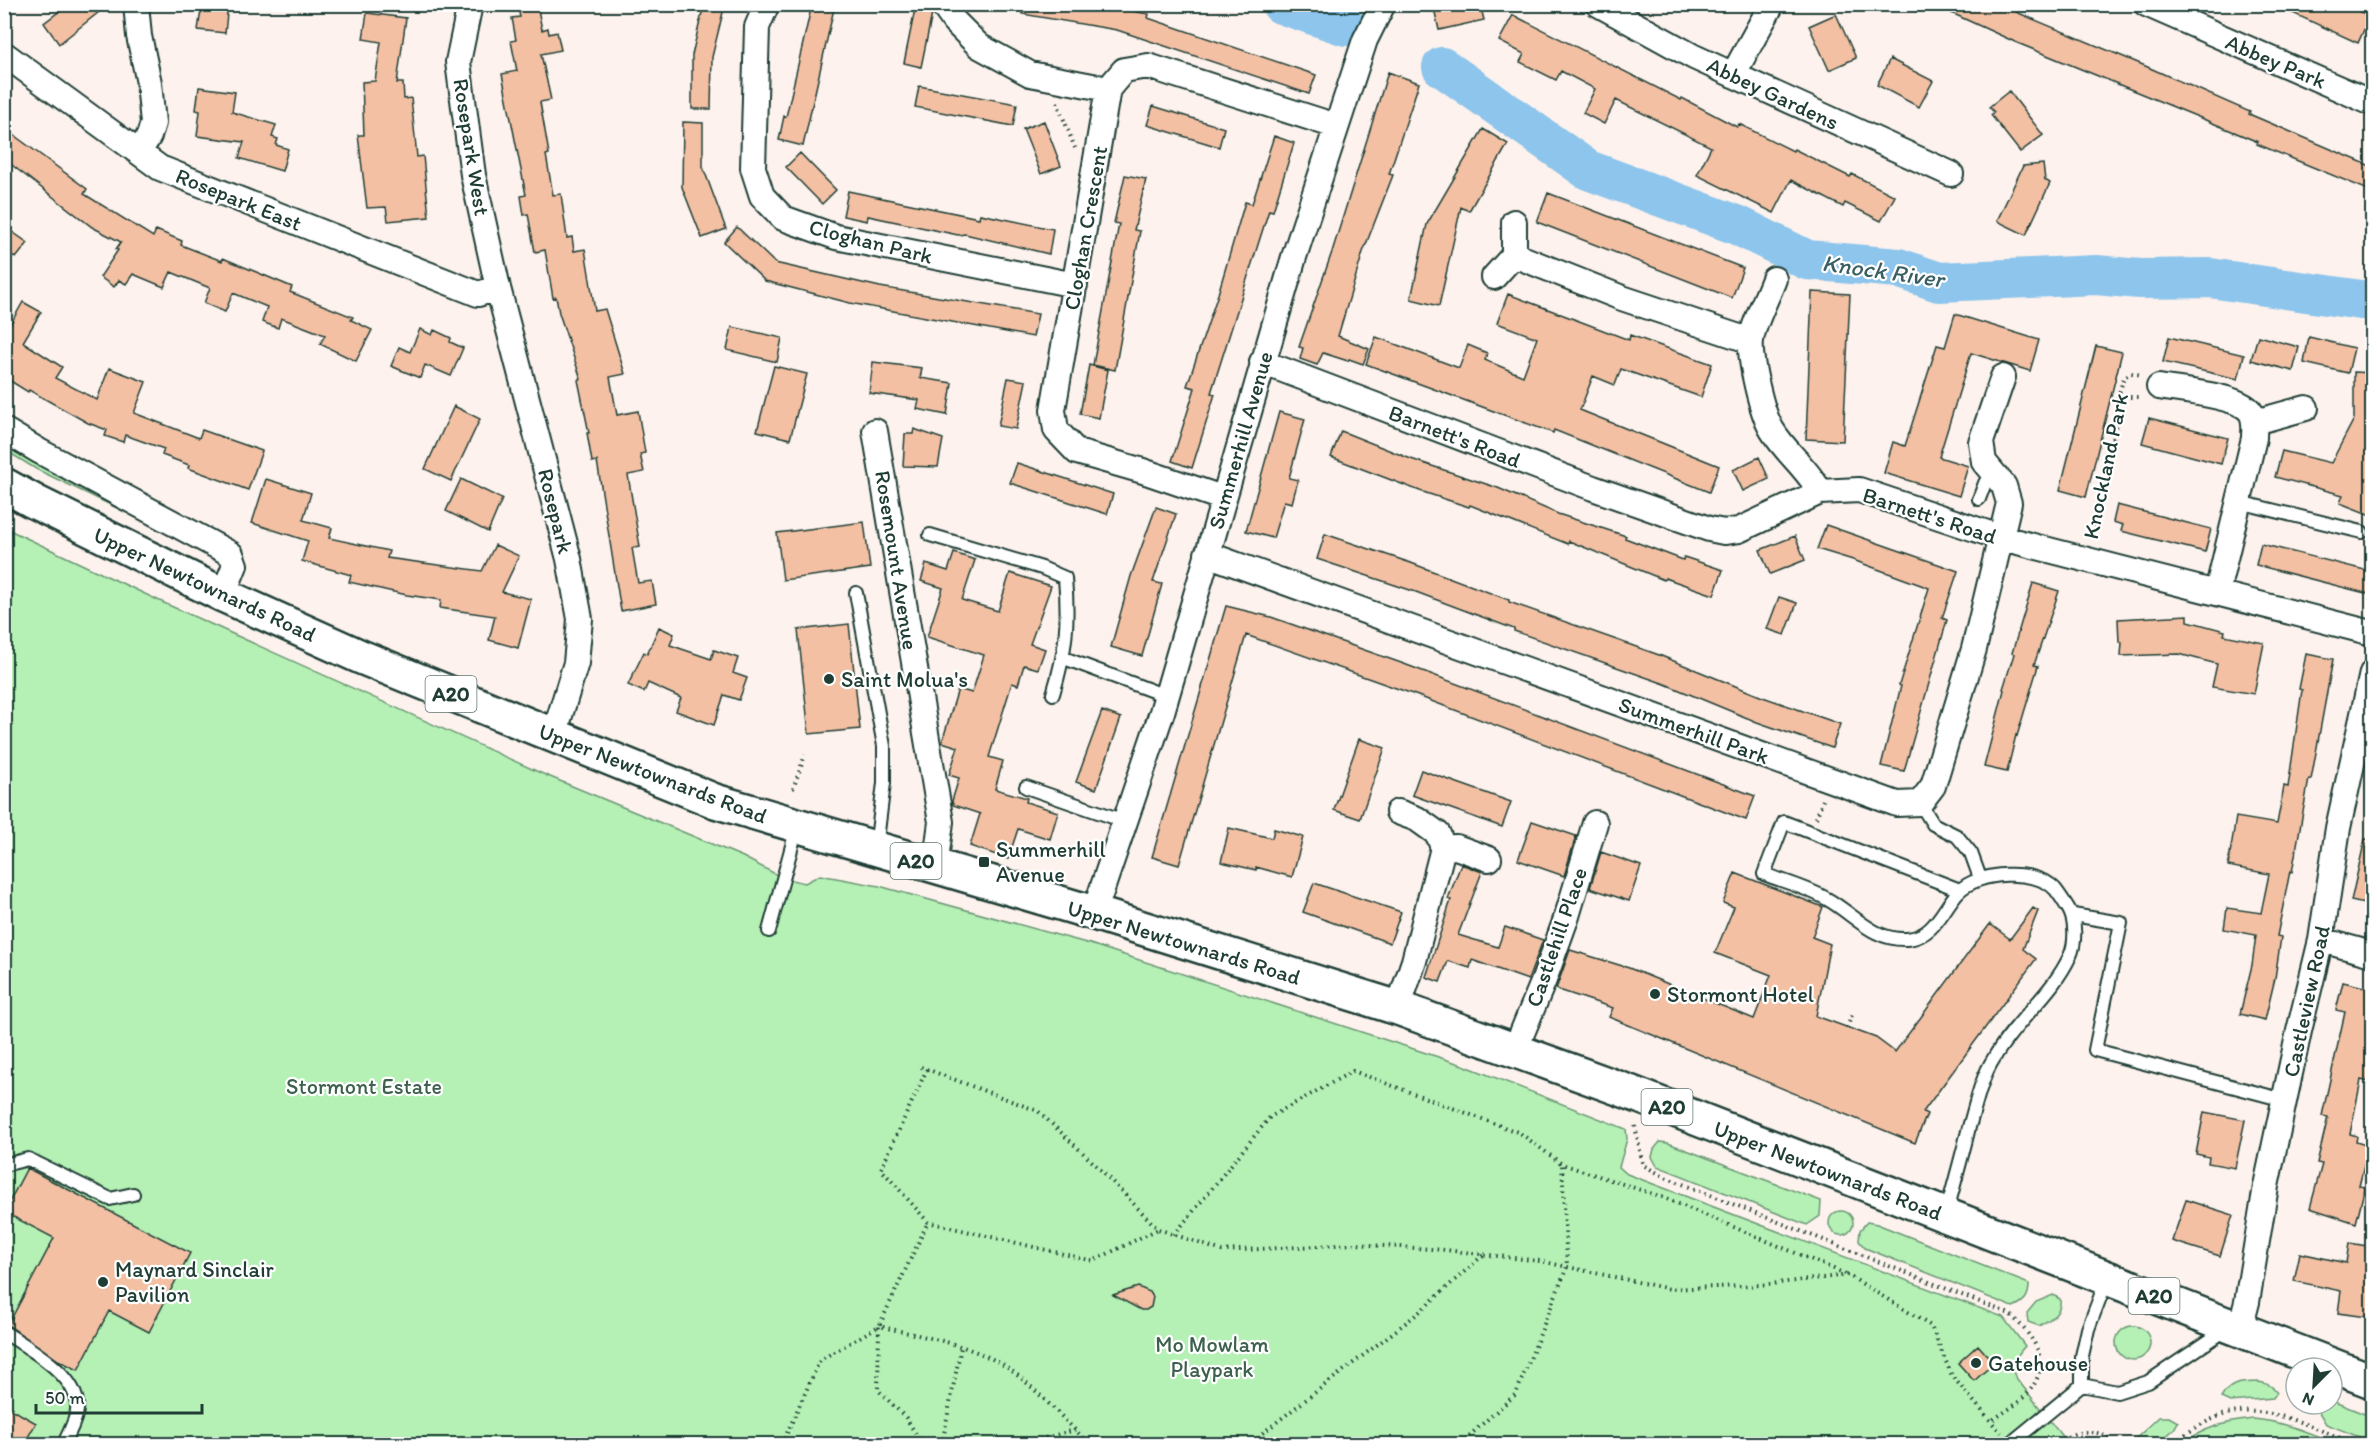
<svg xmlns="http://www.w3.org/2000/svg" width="2377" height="1449" viewBox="0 0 2377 1449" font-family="Itim,sans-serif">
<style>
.green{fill:#b5f0b5;stroke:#6a9674;stroke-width:1.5}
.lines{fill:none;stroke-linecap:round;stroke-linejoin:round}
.river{stroke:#8dc5ec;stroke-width:40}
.building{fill:#f3c0a4;stroke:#1f3d34;stroke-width:1.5}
.lane-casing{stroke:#1f3d34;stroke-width:16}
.street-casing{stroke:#1f3d34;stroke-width:28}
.highway-casing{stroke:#1f3d34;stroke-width:38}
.path{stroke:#1f3d34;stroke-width:4;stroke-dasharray:1.5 4.5;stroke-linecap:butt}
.lane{stroke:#fff;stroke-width:12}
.street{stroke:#fff;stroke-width:24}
.highway{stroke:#fff;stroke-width:33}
.poi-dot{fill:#1f3d34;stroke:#fff;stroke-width:2}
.labels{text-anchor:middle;stroke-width:4.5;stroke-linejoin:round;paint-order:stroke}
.shield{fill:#fff;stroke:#627771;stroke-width:1.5}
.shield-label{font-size:21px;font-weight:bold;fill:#1f3d34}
.street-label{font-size:22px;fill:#1f3d34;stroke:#fff}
.poi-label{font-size:22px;fill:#1f3d34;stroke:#fff;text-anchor:start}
.park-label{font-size:22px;fill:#3d614e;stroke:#fff}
.water-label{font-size:24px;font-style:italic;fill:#3a5f62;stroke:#fff}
</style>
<rect width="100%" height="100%" fill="#fdf2ed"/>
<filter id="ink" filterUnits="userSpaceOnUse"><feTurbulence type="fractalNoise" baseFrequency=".0167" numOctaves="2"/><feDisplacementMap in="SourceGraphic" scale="12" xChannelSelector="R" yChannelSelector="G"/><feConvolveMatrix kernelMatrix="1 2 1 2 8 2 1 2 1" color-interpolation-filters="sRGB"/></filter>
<g filter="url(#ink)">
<path class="green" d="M4 443 212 554 36 469 5 450Z
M5 528 164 603 543 774 743 857 783 878 805 883 820 875 879 886 1090 944 1463 1065 1626 1129 1627 1139 1619 1167 1627 1174 2003 1317 2025 1346C2016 1356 2010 1366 2017 1379L2068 1444H5Z
M1660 1142 1668 1143 1821 1201 1820 1216 1807 1225 1657 1166 1652 1157 1654 1149Z
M1829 1223a12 12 0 1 1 24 0a12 12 0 1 1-24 0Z
M1867 1222 1877 1224 2029 1284C2029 1297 2025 1302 2013 1307L1865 1248 1859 1241 1860 1230Z
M2053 1295 2060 1299C2062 1314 2050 1319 2039 1326L2028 1322 2027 1313 2036 1302Z
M2116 1343a17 17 0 1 1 34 0a17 17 0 1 1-34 0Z
M2259 1382C2267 1384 2272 1385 2277 1392L2273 1398 2230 1402 2221 1398C2231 1381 2241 1383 2259 1382Z
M2332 1401 2372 1417V1442L2326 1424 2317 1409 2319 1404H2332Z
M2159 1417H2169L2178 1422 2174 1429 2158 1444H2130Z
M2253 1419C2283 1421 2309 1433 2337 1444H2182C2204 1427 2226 1422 2253 1419Z"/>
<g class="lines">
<path class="river" d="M1281 4 1346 26
M1442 67 1588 170 1737 225 1807 260 1898 268 1939 282 2096 275 2140 279 2210 278 2361 300H2372"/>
</g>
<path class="building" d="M69 4H109L59 44 44 23Z
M202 4H228L225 33 198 30Z
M517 4H537L542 30 548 28 549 34 557 32 561 50 541 54 551 100 540 102 549 154 546 155 553 195 561 194 567 238 572 237 574 251 585 249 595 311 605 309 625 374 610 377 617 415 638 411 645 453 640 454 644 472 628 475 640 547 632 548 638 583 652 581 656 604 621 611 597 461 592 462 587 433H589L578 380 581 379 559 313 556 297 553 298 545 250 535 252 528 214 524 215 521 196 526 195 502 74 517 71 511 41 516 40 512 18 520 17Z
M704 4H725L712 57 711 109H692V55Z
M812 4H835L803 146 779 140 784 116 786 117Z
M916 4H928L932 14 921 67 904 63Z
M1023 4H1092L1149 14 1148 18 1316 75 1309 94 1117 30 1022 14Z
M1433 4H1480L1484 20 1439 30Z
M1932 4H2001L2017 11 2016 12 2143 65 2250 112 2249 114 2373 167V192L2257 144 2258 142 2203 119 2015 42Z
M2273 4H2342L2370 16 2358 43Z
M367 13 406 18 397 83H403L404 99 411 98 417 157 423 156 429 217 388 221 386 207 367 208 358 135H364L362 82 375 81 381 42 363 39Z
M1836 14 1856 58 1829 70 1809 26Z
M1513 15 1681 100 1682 98 1737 127 1739 124 1793 151 1794 149 1850 177 1852 174 1895 196 1881 221 1845 203 1843 207 1791 180 1774 213 1697 175 1711 147 1616 100 1604 124 1583 113 1595 89 1561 71 1556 80 1520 62 1524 54 1499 41Z
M1890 59 1933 81 1919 107 1877 85Z
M1388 72 1419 83 1389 174 1393 175 1363 252 1338 336 1369 349 1363 364 1349 359 1348 361 1323 353 1317 365 1300 359 1303 348 1299 347 1332 252Z
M919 86 1017 104 1013 126 915 107Z
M199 87 235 92 232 112 276 125 272 137 278 139 276 145 288 149 282 171 239 158 244 142 197 136 200 111 196 110Z
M2009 91 2043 135 2020 152 1991 115 1994 112 1989 107Z
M1153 106 1224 128 1219 147 1147 125Z
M1044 121 1061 166 1041 174 1023 129Z
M683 122 703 123V167L726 229 702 238 682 187Z
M4 128 87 189 84 194 153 237 156 230 182 241 181 245 222 261 223 258 292 287 290 292 353 317 351 320 372 330 356 361 320 344 325 335 281 318 278 328 262 322 267 307 233 293 225 312 204 303 210 288 171 272 164 287 133 274 126 284 119 280 114 287 100 277 118 250 116 249 121 242 92 227 4 159Z
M1483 129 1508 144 1469 211 1461 207 1439 306 1411 299 1427 224Z
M1274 136 1294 143 1273 211 1269 210 1255 254 1211 393 1215 394 1192 468 1172 461 1195 388 1187 386 1218 294 1245 202 1252 204Z
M800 153 836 190 822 204 786 167Z
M2043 164 2045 180 2050 183 2026 235 1997 221 2023 166Z
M1125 175 1146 179 1134 230 1140 231 1115 370 1093 365 1119 224 1114 223Z
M848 191 979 218 980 214 1053 229 1049 254 965 234 958 235 868 216 867 221 843 216Z
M1548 193 1743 268 1732 298 1537 222Z
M4 226 28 243 16 258 4 250Z
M737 227 775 263 880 287 1038 314 1033 337 850 303 765 281 724 242Z
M1812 292 1850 294 1843 441 1806 439Z
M1508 294 1629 340 1630 335 1712 364 1701 397 1621 369 1615 385 1593 376 1580 410 1719 466 1709 492 1554 430 1553 433 1366 364 1376 337 1459 368 1468 345 1487 353 1485 360 1523 376 1537 338 1497 323Z
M23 302 41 312 23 342 62 367 55 378 97 400 109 368 146 382 134 413 199 438 202 430 262 451 248 490 188 468 189 465 162 455 164 449 125 435 123 442 105 436 107 430 88 423 29 390 28 392 4 377V319L11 323Z
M1955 314 2039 340 2030 371 1971 353 1939 457 1968 466 1959 496 1884 473 1893 442 1905 446 1937 345 1945 347Z
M732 327 782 338 777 362 727 350Z
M420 329 432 335 434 330 451 338 450 342 463 348 451 376 425 365 420 378 391 366 399 347 410 352Z
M2258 336 2299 347 2293 371 2251 360Z
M2169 337 2244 355 2238 379 2163 362Z
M2309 337 2354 348 2348 373 2304 363Z
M2096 346 2122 352 2086 497 2060 490Z
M873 362 922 368 920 378 952 383 947 415 917 409 919 400 869 393Z
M1089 365 1108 370 1099 418 1080 414Z
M774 366 807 374 790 439 757 431Z
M2354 372 2373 373V516L2340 503 2343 495 2275 477 2282 451 2331 463 2354 419Z
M1008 378 1026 381 1016 429 998 426Z
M454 406 480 419 451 481 425 469Z
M1279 412 1305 419 1289 478 1298 480 1292 503 1284 501 1273 538 1246 531Z
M2149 418 2228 438 2221 464 2142 443Z
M914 429 943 439 938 467 903 466 905 434H913Z
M1341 431 1411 459 1498 488 1558 514 1626 536 1625 538 1683 560 1684 557 1723 570 1714 595 1665 578 1664 580 1569 541 1568 544 1470 505 1469 507 1420 491 1331 457Z
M1759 457 1769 479 1743 491 1733 470Z
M1017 463 1113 494 1107 514 1010 483Z
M266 479 311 493 303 520 332 528 329 538 389 551 387 558 482 571 495 545 519 556 502 592 531 599 518 648 489 640 495 616 440 608 441 600 407 595 349 582 351 575 302 561 308 541 252 523Z
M461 479 502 499 488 532 446 511Z
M2117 505 2211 529 2205 552 2121 531 2123 525 2113 522Z
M1156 507 1176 514 1153 582 1162 584 1142 656 1111 647 1131 576Z
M864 522 870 568 783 580 777 533Z
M1826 525 1958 571 1942 618 1947 620 1904 771 1881 766 1901 686 1899 685 1929 588 1853 560 1817 549Z
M1325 534 1411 563 1509 600V602L1659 655 1760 696 1840 724 1832 748 1757 722 1665 684 1514 631V629L1416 592 1317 559Z
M1795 536 1805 560 1770 574 1760 550Z
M2261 544 2373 572V595L2256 565Z
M954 553 975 560 962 600 998 611 1010 573 1051 586 1030 644 1045 649 1038 669 1024 665 1018 685 1012 683 989 757 1003 761 995 789 1027 798 1026 802 1058 812 1050 839 1018 829 1008 859 970 846 980 814 953 805 952 801 959 778 949 775 958 747 942 742 958 689 972 693 984 655 927 637 943 588 921 581 926 564 948 571Z
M2033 583 2059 591 2034 665 2038 666 2017 736 2016 735 2007 772 1984 767 2004 690 2003 689 2014 654 2012 653Z
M1779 597 1797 603 1785 635 1767 629Z
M1226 606 1271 617 1404 664 1755 796 1746 820 1410 693 1246 635 1179 865 1152 857Z
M2188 615V621L2225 631 2224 635 2264 643 2254 694 2212 687 2217 664 2179 654 2121 656 2122 642H2119L2118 619Z
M849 624 860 729 809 734 798 630Z
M659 627 674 634 670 645 711 659 714 650 738 658 733 673 747 678 739 700 724 695 714 725 676 711 681 698 648 683 644 692 628 685 644 652 647 654Z
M2306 654 2333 659 2311 780 2309 779 2292 872 2290 871 2277 936 2281 937 2275 978 2265 1020 2240 1014 2252 965 2256 935 2224 929 2227 908 2261 913 2269 874 2228 866 2236 817 2277 824 2284 786 2288 787 2302 690 2299 689Z
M1102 711 1121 718 1096 789 1076 782Z
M1359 739 1385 748 1360 819 1334 810Z
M1421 770 1511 802 1502 827 1412 795Z
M1532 821 1576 836 1564 876 1518 860Z
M1229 828 1272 838 1274 829 1303 837 1292 877 1256 867V870L1221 862Z
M2365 839 2373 840V906L2351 901Z
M1601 852 1641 866 1629 901 1590 888Z
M1461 864 1482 872 1458 935 1498 947 1505 927 1543 940 1528 980 1472 960 1470 968 1448 961 1440 982 1426 977 1451 900 1448 899Z
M1735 873 1823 907 1812 937 1830 944 1816 1016 1876 1038 1895 1052 1990 924 2010 939 2033 908 2038 911 2023 949 2036 959 1923 1112 1927 1114 1915 1143 1609 1017 1613 1008 1556 989 1570 950 1629 968 1754 1019 1771 975 1715 953 1734 907 1723 903Z
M1314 883 1401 912 1390 943 1303 912Z
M2343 982 2373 989V1083L2361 1080 2350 1134 2357 1136 2356 1142 2369 1146 2359 1186 2365 1187 2356 1223 2310 1208 2322 1164 2317 1163 2328 1117 2322 1116 2345 1012 2336 1010Z
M2204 1112 2245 1120 2235 1168 2208 1163 2209 1157 2196 1154Z
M27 1168 190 1253 149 1332 109 1311 78 1370 58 1360 8 1325 54 1238 4 1212Z
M2186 1200 2233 1215 2220 1256 2172 1241Z
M2349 1243 2373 1247V1318L2338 1313 2341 1291 2294 1281 2300 1253 2346 1263Z
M1138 1287 1150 1292 1153 1297 1151 1307 1146 1310H1141L1113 1295Z
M1978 1345 1994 1363 1974 1381 1958 1363Z
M4 1405 36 1423 24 1444H4Z"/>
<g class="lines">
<g class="lane-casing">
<path id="lane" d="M1979 499 1985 483 1992 472
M2239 502 2362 532
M930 535 1042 568 1065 578C1069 623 1066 651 1053 694
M856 593 884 746V783L876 848
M1064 658 1166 696
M1026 787 1124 821
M1920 803 1933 824 1957 836 1971 853 1980 878
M2073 915 2121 923 2095 1050 2284 1100
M769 931 797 827
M4 1165 28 1159 110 1199 133 1194
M1946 1214C1954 1185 1962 1156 1969 1127 1976 1104 1981 1078 1994 1058 2015 1021 2052 995 2070 956 2076 943 2076 920 2068 908 2064 902 2060 895 2055 889 2035 868 1978 871 1958 892 1942 910 1934 937 1907 939 1873 941 1854 914 1827 899 1808 888 1785 882 1764 874L1784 822 1960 890
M4 1332C28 1348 81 1376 77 1410 76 1421 68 1434 64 1444
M2082 1385 2117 1392 2148 1382 2227 1329
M2082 1385V1356L2088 1329 2107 1279
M2010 1444 2082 1385"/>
</g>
<g class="street-casing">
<path id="street" d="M136 4 139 36 149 83 153 123 149 136 139 152
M470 4 458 62 473 175 498 288 569 559 580 619 576 663 554 735
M767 4 757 27 753 168 762 196 783 218 836 237 1075 285
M942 4 954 21 979 46 1030 74 1108 89
M1598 4 1694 57 1951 174
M2146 4 2372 103
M4 54 160 168 478 294 498 288
M1733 75 1772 4
M1514 255 1622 298 1751 341
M1494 277 1514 255V222
M1774 279C1768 296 1753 324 1751 340 1749 359 1762 414 1772 430 1786 453 1808 469 1820 492
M1262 362 1593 488 1709 529 1724 532 1739 530 1820 492 1859 490 2002 538 2372 633
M2159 387C2180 391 2236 395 2250 411 2256 419 2254 429 2254 438L2217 592
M2255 422 2306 408
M4 430 39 451 231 554 235 565 223 595
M875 431 941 822 935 867
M1222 498 1143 471 1077 452 1056 430 1053 410 1108 89 1124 70 1148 66 1336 126
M1207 554 1897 804 1920 803 1933 786 1974 649 2009 503 2004 486 1984 462 1981 442 2003 377
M1398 812 1417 819 1438 834 1443 848 1414 961 1398 1008
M1443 848 1456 847 1489 859
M1094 913 1162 712 1294 257 1365 40 1383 4
M2321 940 2372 954
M1515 1050 1544 980 1567 916 1595 823
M2240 1329 2247 1302 2266 1186 2299 1031 2321 940 2338 828 2372 673"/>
</g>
<g class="highway-casing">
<path id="highway" d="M4 485 35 502 223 595 361 657 715 801 1094 913 1398 1008 1629 1092 2372 1381"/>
</g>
<path class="path" d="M1057 102 1075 148
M2118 397H2139
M2090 538 2120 410 2118 397 2124 377 2131 373 2142 375
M793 789 805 755
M1816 818 1823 800
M1847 1028 1853 1012
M921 1067 1038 1111 1097 1166 1158 1229 1222 1251 1355 1244 1446 1250 1540 1261 1670 1289 1761 1285 1848 1275 1931 1326 1952 1376 2001 1433
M927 1069 881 1169 928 1222 1093 1261 1158 1229
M1635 1126 1643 1165 1665 1177 2010 1314C2034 1338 2054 1361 2028 1393 2019 1404 2002 1413 1991 1421
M1174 1235 1270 1117 1353 1071 1520 1133 1562 1164 1662 1197 1848 1275
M782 1444 820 1360 879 1326 928 1222
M922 1444 906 1418 878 1390 879 1326C918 1336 962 1342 998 1362 1029 1379 1063 1420 1090 1444
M942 1444 961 1347
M1022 1444 1075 1430
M1259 1444 1260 1435 1417 1314 1483 1255
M1460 1444 1516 1394 1567 1267 1562 1164
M2058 1444C2072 1429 2102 1427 2116 1444
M2170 1444C2186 1434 2204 1421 2223 1415 2268 1402 2314 1429 2356 1444"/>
<use href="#lane" class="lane"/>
<use href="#street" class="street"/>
<use href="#highway" class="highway"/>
</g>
</g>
<g class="poi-dot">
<circle cx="829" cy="679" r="6"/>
<rect x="978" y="856" width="12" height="12" rx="3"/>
<circle cx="1655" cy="994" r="6"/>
<circle cx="103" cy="1282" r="6"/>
<circle cx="1976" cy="1363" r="6"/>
</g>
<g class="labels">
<g class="shield">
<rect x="425.5" y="676" width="51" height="36" rx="4.5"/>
<rect x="890.5" y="843" width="51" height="36" rx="4.5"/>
<rect x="1641.5" y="1089" width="51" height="36" rx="4.5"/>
<rect x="2128.5" y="1278" width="51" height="36" rx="4.5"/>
</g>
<g class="shield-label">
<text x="451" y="701">A20</text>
<text x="916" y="868">A20</text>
<text x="1667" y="1114">A20</text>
<text x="2154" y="1303">A20</text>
</g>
<g class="street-label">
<text transform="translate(2276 61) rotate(23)" y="8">Abbey Park</text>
<text transform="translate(1773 93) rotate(25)" y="8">Abbey Gardens</text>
<text transform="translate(472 147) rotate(81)" y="8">Rosepark West</text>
<text transform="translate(239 199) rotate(22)" y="8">Rosepark East</text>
<text transform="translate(1085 228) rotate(-80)" y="8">Cloghan Crescent</text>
<text transform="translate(871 241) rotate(14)" y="8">Cloghan Park</text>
<text transform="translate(1455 436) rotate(21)" y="8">Barnett's Road</text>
<text transform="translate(1240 440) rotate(-74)" y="8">Summerhill Avenue</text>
<text transform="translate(2105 466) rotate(-78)" y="8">Knockland Park</text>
<text transform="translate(556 511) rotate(76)" y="8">Rosepark</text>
<text transform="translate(1930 515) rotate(18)" y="8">Barnett's Road</text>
<text transform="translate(897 560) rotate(81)" y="8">Rosemount Avenue</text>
<text transform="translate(205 584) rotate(25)" y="8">Upper Newtownards Road</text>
<text transform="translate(1694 730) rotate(20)" y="8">Summerhill Park</text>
<text transform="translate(653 773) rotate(21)" y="8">Upper Newtownards Road</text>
<text transform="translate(1556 937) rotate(-71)" y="8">Castlehill Place</text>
<text transform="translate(1184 942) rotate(17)" y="8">Upper Newtownards Road</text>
<text transform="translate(2306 1001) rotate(-78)" y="8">Castleview Road</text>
<text transform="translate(1828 1170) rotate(21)" y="8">Upper Newtownards Road</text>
</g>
<g class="poi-label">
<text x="841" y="687">Saint Molua's</text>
<text x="996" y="857">Summerhill<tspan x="996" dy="25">Avenue</tspan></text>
<text x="1667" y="1002">Stormont Hotel</text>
<text x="115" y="1277">Maynard Sinclair<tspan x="115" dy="25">Pavilion</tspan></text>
<text x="1988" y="1371">Gatehouse</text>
</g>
<g class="park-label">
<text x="364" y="1094">Stormont Estate</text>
<text x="1212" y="1352">Mo Mowlam<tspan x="1212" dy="25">Playpark</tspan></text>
</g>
<g class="water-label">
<text transform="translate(1883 271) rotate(8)" y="8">Knock River</text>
</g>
</g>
<rect width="2377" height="1449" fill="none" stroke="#fff" stroke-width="24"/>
<rect x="12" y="12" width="2353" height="1425" fill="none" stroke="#1f3d34" stroke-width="2" filter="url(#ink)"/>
<g transform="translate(2314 1386) rotate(204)"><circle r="28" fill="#ffffff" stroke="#a5b1ae" stroke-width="1.5"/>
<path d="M0-4.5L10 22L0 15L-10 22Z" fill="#1f3d34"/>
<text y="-9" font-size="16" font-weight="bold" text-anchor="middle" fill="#1f3d34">N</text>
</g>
<path d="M36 1404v9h166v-9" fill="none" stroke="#1f3d34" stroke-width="3"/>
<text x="45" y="1404" font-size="18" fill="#1f3d34" stroke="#ffffff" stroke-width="4.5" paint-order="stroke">50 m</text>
</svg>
